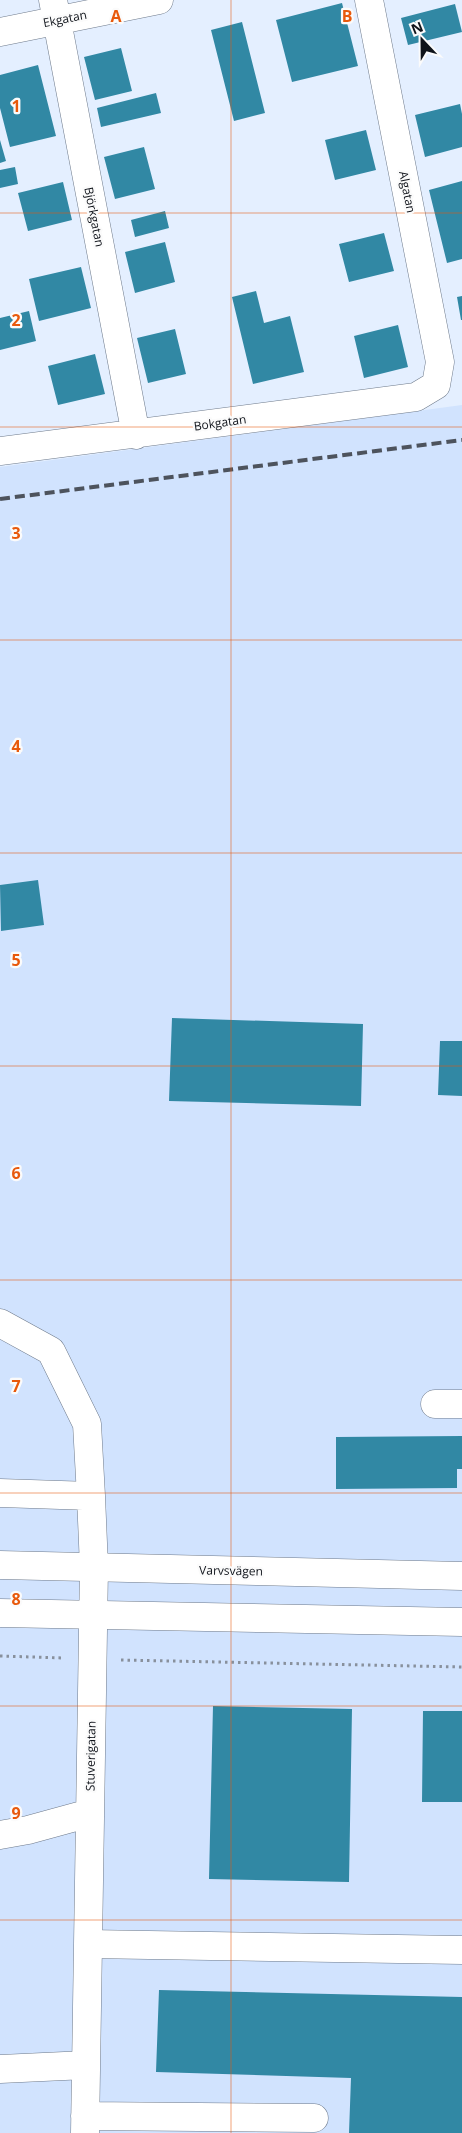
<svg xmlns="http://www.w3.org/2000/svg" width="462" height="2133" viewBox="0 0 462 2133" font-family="'Open Sans',sans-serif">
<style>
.built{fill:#d1e3fe}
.building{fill:#3188a4}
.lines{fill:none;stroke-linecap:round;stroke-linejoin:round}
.minor-casing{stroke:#6e7a8b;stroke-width:29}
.major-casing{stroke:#6e7a8b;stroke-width:29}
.path{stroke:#88909c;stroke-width:3;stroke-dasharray:2.5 4;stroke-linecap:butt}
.minor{stroke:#fff;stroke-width:28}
.major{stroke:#fff;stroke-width:28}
.rail{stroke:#4d535d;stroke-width:4;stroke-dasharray:10 5;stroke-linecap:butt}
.grid{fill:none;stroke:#e8590c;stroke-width:1;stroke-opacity:0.55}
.labels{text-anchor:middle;stroke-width:4.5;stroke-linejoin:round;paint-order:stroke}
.street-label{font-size:12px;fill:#0f131a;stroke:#fbfbfb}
.grid-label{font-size:16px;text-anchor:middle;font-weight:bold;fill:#e8590c;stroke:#fbfbfb;stroke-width:4.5;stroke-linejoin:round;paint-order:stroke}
</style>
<rect width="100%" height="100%" fill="#e4efff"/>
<path class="built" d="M462 405V2133H0V467Z"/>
<path class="building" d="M342 3 358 66 292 82 276 20Z
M455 4 462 32 408 45 401 18Z
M242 22 265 113 234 121 211 30Z
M121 48 132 91 95 100 84 57Z
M38 65 56 136 10 147 0 108V75Z
M156 93 161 113 101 127 97 108Z
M460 104 462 114V147L425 157 415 115Z
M366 130 376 170 335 180 325 140Z
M0 140 6 161 0 163Z
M144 147 155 189 115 199 104 157Z
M15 167 18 184 0 188V170Z
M462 181V259L447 263 429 190Z
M63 182 72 220 28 231 18 193Z
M165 211 169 228 135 237 131 220Z
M384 233 394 271 349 282 339 244Z
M165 242 175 282 135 293 125 252Z
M81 267 91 308 39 321 29 279Z
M256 291 264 323 290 316 304 372 253 384 232 297Z
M462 296V320H461L457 297Z
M29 311 36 341 0 350V318Z
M398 325 408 367 364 378 354 336Z
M175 329 186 374 148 383 137 338Z
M95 354 105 394 58 405 48 366Z
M38 880 44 925 1 931 0 885Z
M172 1018 363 1024 361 1106 169 1101Z
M440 1041H462V1096L438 1095Z
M462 1436V1469H457V1488L336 1489V1437Z
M213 1706 352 1709 349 1882 209 1879Z
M423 1711H462V1802H422Z
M159 1990 462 1997V2133H349L351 2078 156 2072Z"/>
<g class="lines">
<g class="minor-casing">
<path id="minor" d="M53 0 136 435
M0 32 159 0
M0 451 416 397 436 385 440 362 369 0
M0 1323 51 1351 87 1424 91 1496
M435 1404H462
M0 1493 91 1496 94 1567 85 2133
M0 1835 28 1830 90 1813
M88 1944 462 1950
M0 2069 86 2065
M85 2116 314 2118"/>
</g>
<g class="major-casing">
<path id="major" d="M0 1565 462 1576
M0 1613 462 1622"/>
</g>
<path class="path" d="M0 1656 64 1658
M121 1660 462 1667"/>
<use href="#minor" class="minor"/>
<use href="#major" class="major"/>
<path class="rail" d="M0 499 462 440"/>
</g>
<path class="grid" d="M231 0V2133M0 213H462M0 427H462M0 640H462M0 853H462M0 1066H462M0 1280H462M0 1493H462M0 1706H462M0 1920H462"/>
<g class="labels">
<g class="street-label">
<text transform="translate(65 19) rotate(-11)" y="4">Ekgatan</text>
<text transform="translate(407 192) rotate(79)" y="4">Algatan</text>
<text transform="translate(94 217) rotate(79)" y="4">Björkgatan</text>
<text transform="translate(220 423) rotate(-8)" y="4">Bokgatan</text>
<text transform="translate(231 1571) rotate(1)" y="4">Varvsvägen</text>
<text transform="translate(91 1756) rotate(-89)" y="4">Stuverigatan</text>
</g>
</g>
<g class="grid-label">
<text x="116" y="22">A</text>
<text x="347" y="22">B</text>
<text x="16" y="112">1</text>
<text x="16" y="326">2</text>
<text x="16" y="539">3</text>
<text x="16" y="752">4</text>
<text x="16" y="966">5</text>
<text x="16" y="1179">6</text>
<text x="16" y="1392">7</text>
<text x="16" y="1605">8</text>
<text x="16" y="1819">9</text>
</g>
<g transform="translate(422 40) rotate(338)" stroke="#fbfbfb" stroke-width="4" paint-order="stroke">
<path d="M0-4L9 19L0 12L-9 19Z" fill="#0f131a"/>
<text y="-8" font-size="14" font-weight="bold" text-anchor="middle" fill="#0f131a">N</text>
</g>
</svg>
